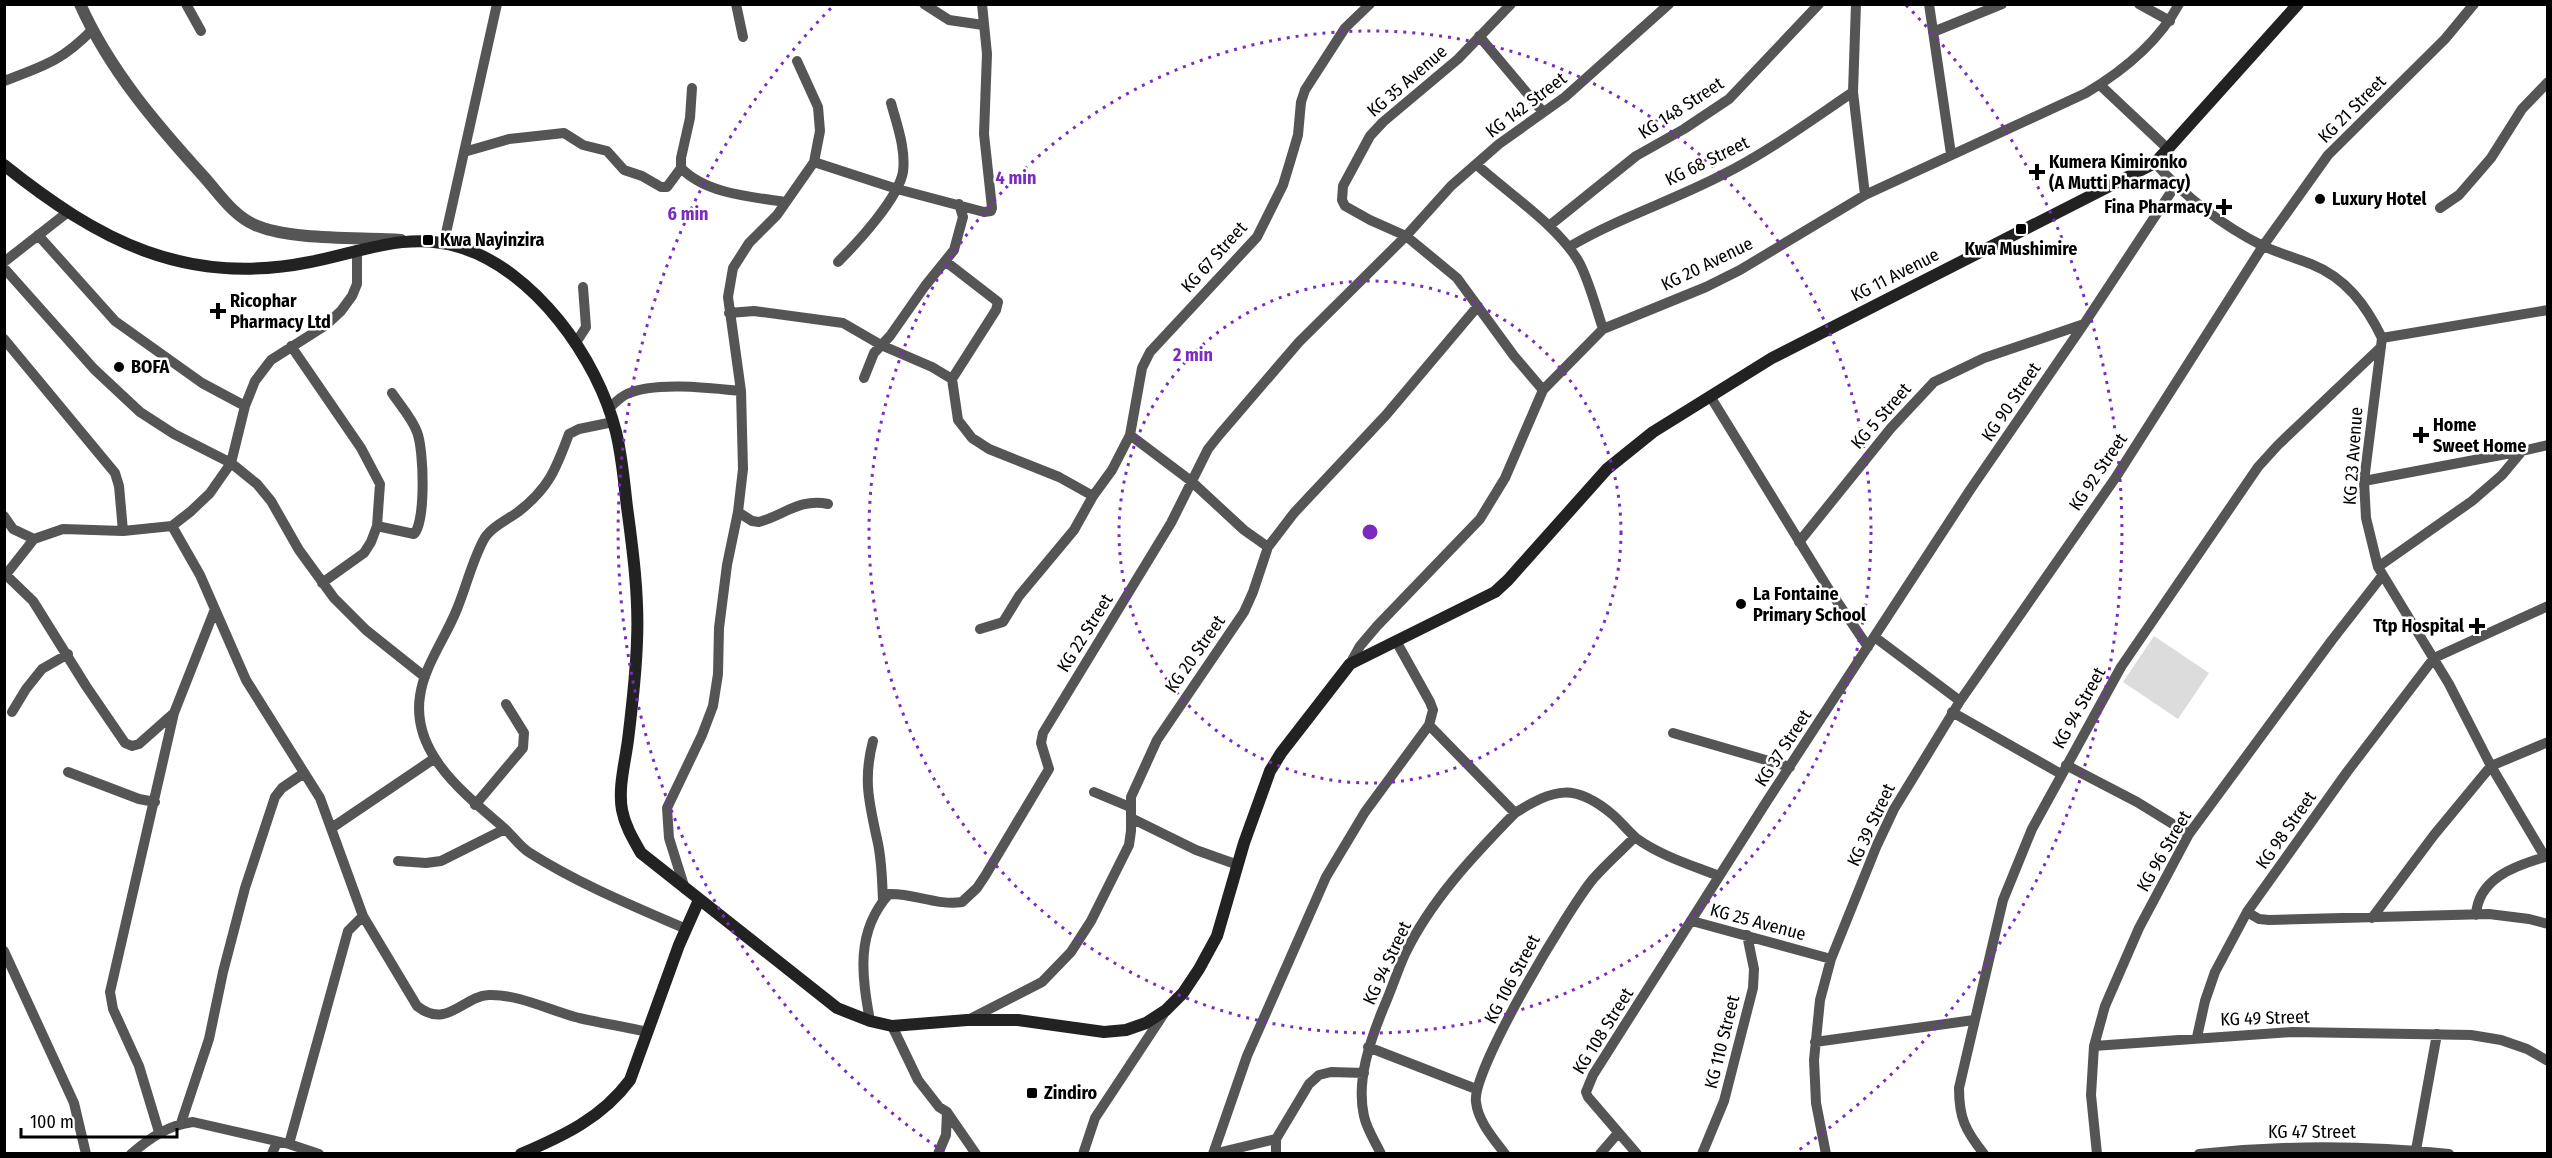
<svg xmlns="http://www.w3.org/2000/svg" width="2552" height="1158" viewBox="0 0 2552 1158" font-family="'Fira Sans Condensed',sans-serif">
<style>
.green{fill:#dcdcdc}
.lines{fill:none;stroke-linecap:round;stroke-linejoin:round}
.minor{stroke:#555;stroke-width:10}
.tertiary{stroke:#555;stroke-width:12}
.secondary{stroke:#222;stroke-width:12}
.ring{fill:none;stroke:#7b2cbf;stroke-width:3;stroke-dasharray:3 6}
.poi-dot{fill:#000;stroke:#fff;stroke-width:2}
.labels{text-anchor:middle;stroke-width:5;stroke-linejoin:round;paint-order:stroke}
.street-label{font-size:18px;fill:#000;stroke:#fff}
.poi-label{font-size:18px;font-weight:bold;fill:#000;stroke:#fff;text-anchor:start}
.centre{fill:#7b2cbf;stroke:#fff;stroke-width:3}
.ring-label{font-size:18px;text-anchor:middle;font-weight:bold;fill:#7b2cbf;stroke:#fff;stroke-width:5;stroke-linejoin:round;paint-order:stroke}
</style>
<rect width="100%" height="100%" fill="#fff"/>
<path class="green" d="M2154 636 2209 673 2178 719 2123 682Z"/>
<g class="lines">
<path class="minor" d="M186 4 201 31
M736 4 743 37
M924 4 949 20 983 25
M1511 4 1458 59 1383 122 1370 136 1343 186 1342 200 1345 206 1370 220 1406 236 1457 278 1514 356 1543 390
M1856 4 1853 92 1865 195
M1929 4 1951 154
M2139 4 2170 21
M1933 32 2002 4
M1479 36 1543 112
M4 81C44 66 62 61 93 29
M2100 85 2167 148
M692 88 690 118 681 158V168C706 194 752 197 786 202
M464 152 509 139 564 133 583 145 607 151 624 170 642 176 661 187H667L681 168
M814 162 897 189 984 212 991 211 992 208 984 134 987 54 982 4
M2155 163C2184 196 2223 226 2263 246 2279 253 2295 258 2311 264 2346 278 2366 305 2382 338L2364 481 2366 518 2378 567 2449 684 2491 766 2545 857 2548 856
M1477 165C1508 193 1561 228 1580 264 1590 284 1596 308 1603 329
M2440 208 2459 195 2472 180 2491 158 2522 109 2548 82
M1549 226 1636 156 1684 129 1729 99 1819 4
M38 235 115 321 202 383 245 406
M444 242 497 4
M1569 247C1618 218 1672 201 1722 175 1768 152 1810 121 1853 92
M4 262 68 212
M838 262C857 243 898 199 903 172 906 149 897 125 891 103
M4 268 94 369 140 412 174 434 231 463 257 484 271 501 299 550 334 598 366 630 425 677
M729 313 754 311 843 323 881 345 932 367 952 379 996 310 998 302 945 261
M2382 338 2548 310
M4 339 115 473 119 486 123 531
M575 344 586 327 583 287
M291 346 361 448 380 484 377 526 371 542 364 553 322 583
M864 378 874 353 890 336 925 286 954 250 963 217 959 204
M952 379 958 420 972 438 989 449 1059 477 1093 496
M1710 396 1828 588 1868 647
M608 409C614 404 620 397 627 394 654 381 712 388 741 391
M613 422 579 429 569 434C556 469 549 488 518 512 507 520 489 528 483 541 472 562 466 587 457 609 446 637 424 666 420 696 411 754 466 795 504 828 513 836 520 847 530 853 579 884 633 906 686 929
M1130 435 1191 481 1244 530 1268 547
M2364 481 2522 451
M738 512 752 521 759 522C784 515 800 498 828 504
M4 516 13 529 34 539
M172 526 200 575 246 680 320 798 363 916 417 1006C447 1030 463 996 489 995 519 994 551 1011 579 1018 602 1023 625 1027 648 1032
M377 526 414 534C426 522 424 449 417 432 412 418 400 405 392 393
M1799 542 1891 428 1934 382 1984 358 2084 324
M2378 567 2472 501 2502 475 2522 451 2548 445
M6 575 33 601 86 686 125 743 132 746 139 744 174 713
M4 577 34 539 63 529 123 531 172 526 190 512 210 493 231 463 245 406 255 381 271 360 326 325 341 311 352 296 357 284V250
M980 629 1003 622 1019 596 1074 530 1093 496 1112 470 1130 435 1142 368 1150 352 1257 237 1283 185 1290 162 1298 135 1301 102 1305 90 1345 28 1370 4
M1876 638 1960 701
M1396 641 1430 702 1433 710 1429 725 1515 813C1555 788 1575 783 1613 815 1621 822 1628 831 1636 838 1661 856 1691 865 1719 876
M1350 664 1360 646 1377 626 1480 519 1505 478 1543 390 1603 329 1706 287 1740 270 1865 195 2086 93C2123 71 2158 43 2179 4
M12 712 26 689 42 669 68 654
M1952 712 2061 774
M1673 733 1790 767
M873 741C863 779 869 802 877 839 882 859 882 880 883 901
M2066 765 2137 802 2189 834
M68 772 139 799 155 802
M1094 792 1130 807
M475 805 523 748 524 733 506 704
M1131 818 1196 850 1238 865
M333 827 435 758
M398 861 426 863 441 861 505 829
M685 889 669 838 667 808 702 735 713 706 718 674 719 628 727 565 738 512 743 469 741 391 728 297 733 268 749 243 777 215 814 162 820 131 818 107 797 61
M2247 912 2259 919 2269 920 2489 914 2529 919 2548 924
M2476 915C2478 879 2514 866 2545 857
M2372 918 2434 835 2491 766 2548 742
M1692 921 1831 959
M4 951 74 1103 86 1154
M968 1020 1042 982 1071 952 1091 921 1129 845 1131 831V797L1157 740 1244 612 1253 592 1268 547 1294 513 1386 415 1478 306
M870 1021C862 976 855 932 889 894 913 893 938 906 962 902L977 888 985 876 1049 769 1041 743 1043 733 1171 523 1208 449 1220 434 1299 342 1406 236 1451 186 1499 144 1565 97 1669 4
M892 1026 918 1080 939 1107 947 1112 976 1154
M2197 1037 2205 1001 2215 972 2247 912 2347 772 2434 658 2548 606
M1815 1042 1974 1020
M2094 1046 2292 1032 2471 1035 2501 1040 2527 1049 2548 1061
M1368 1047 1476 1089
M181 1123 209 1039 223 972 245 888 275 797 282 788 304 773
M159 1132 139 1066 113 1009 110 992 174 713 215 609
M289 1144 348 931 363 916
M2416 1150 2437 1034
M131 1154C150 1138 168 1125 193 1122L289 1144 319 1154
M272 1154 277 1142
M938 1154 946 1135 947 1112
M1083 1154 1095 1118 1165 1012
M1213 1154 1247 1056 1326 877 1365 812 1429 725
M1213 1154 1276 1139
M1276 1154V1139L1309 1084 1319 1075 1331 1072 1364 1073
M1381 1154C1375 1141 1367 1130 1364 1116 1356 1081 1370 1041 1383 1009 1391 991 1397 972 1405 954 1431 900 1474 855 1515 813
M1505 1154C1493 1138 1478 1121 1476 1102 1471 1071 1569 908 1593 879 1606 864 1621 851 1635 837
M1600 1154 1618 1133
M1637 1154 1588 1097 1586 1092 1593 1075 1767 801 1970 490 2084 324 2175 186
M1702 1154 1724 1101 1753 988 1754 969 1747 935
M1826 1154 1816 1103 1814 1060 1820 1000 1831 959 1877 845 1894 809 1960 701 2116 477 2263 246 2328 155 2445 39 2474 4
M1984 1154C1965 1130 1959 1118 1959 1088L2003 900 2032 829 2121 667 2258 467 2278 445 2381 347
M2097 1154 2091 1095 2094 1046 2105 1006 2139 928 2189 834 2332 640 2382 576
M2199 1154C2283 1145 2365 1145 2449 1154"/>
<path class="tertiary" d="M80 4C110 71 157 125 205 178 220 195 234 216 255 225 292 241 360 237 401 240"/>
<path class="secondary" d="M4 165C99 241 186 287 310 262 361 252 408 231 459 247 534 269 598 359 616 432 622 456 624 482 627 507 633 551 639 597 637 641 636 675 632 707 628 740 625 763 618 788 622 810 625 826 633 839 641 853L837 1008 870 1021 892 1026 967 1020H1018L1104 1032 1126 1030 1146 1023 1166 1010 1183 993 1199 969 1217 936 1244 843 1270 771 1281 753 1350 664 1495 592 1508 580 1607 469 1653 432 1772 358 2155 163 2298 4
M521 1154C563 1136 602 1118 630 1080L679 945 699 900"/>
</g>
<g class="ring">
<circle cx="1370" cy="532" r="251"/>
<circle cx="1370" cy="532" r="501"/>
<path d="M944 1152A752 752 0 0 1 834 5M1906 5A752 752 0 0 1 1796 1152"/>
</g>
<g class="poi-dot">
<path d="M2034 163h6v6h6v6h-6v6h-6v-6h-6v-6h6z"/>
<circle cx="2320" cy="199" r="6"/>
<path d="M2221 198h6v6h6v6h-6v6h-6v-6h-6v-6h6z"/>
<rect x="2015" y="223" width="12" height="12" rx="3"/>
<rect x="422" y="234" width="12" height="12" rx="3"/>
<path d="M215 302h6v6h6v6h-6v6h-6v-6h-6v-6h6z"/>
<circle cx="119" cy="367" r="6"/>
<path d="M2418 426h6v6h6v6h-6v6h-6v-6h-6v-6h6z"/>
<circle cx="1741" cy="604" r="6"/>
<path d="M2474 617h6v6h6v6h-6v6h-6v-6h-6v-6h6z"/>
<rect x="1026" y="1087" width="12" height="12" rx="3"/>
</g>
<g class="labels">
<g class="street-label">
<text transform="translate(1407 81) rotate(-41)" y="6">KG 35 Avenue</text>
<text transform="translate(1526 105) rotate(-37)" y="6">KG 142 Street</text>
<text transform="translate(1681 108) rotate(-33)" y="6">KG 148 Street</text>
<text transform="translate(2352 109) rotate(-45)" y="6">KG 21 Street</text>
<text transform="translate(1707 161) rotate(-26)" y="6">KG 68 Street</text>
<text transform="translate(1214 257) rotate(-48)" y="6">KG 67 Street</text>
<text transform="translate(1707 264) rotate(-26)" y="6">KG 20 Avenue</text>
<text transform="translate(1895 275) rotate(-27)" y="6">KG 11 Avenue</text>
<text transform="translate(2011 402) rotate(-56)" y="6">KG 90 Street</text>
<text transform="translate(1881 416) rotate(-49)" y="6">KG 5 Street</text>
<text transform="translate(2353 456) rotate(-86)" y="6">KG 23 Avenue</text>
<text transform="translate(2098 472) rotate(-56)" y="6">KG 92 Street</text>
<text transform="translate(1085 633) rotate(-58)" y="6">KG 22 Street</text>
<text transform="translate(1195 654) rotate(-55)" y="6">KG 20 Street</text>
<text transform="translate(2079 708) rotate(-61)" y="6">KG 94 Street</text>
<text transform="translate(1783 748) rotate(-57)" y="6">KG 37 Street</text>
<text transform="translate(1871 825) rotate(-65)" y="6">KG 39 Street</text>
<text transform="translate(2286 830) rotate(-55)" y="6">KG 98 Street</text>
<text transform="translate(2164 851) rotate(-60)" y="6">KG 96 Street</text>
<text transform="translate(1758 922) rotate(15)" y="6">KG 25 Avenue</text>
<text transform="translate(1387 963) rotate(-65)" y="6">KG 94 Street</text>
<text transform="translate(1512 979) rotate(-62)" y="6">KG 106 Street</text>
<text transform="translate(2265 1018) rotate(-2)" y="6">KG 49 Street</text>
<text transform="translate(1603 1031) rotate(-58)" y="6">KG 108 Street</text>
<text transform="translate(1722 1042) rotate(-76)" y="6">KG 110 Street</text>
<text x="2312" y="1138">KG 47 Street</text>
</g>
<g class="poi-label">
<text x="2049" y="168">Kumera Kimironko<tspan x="2049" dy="21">(A Mutti Pharmacy)</tspan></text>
<text x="2332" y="205">Luxury Hotel</text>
<text x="2212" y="213" text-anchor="end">Fina Pharmacy</text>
<text x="440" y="246">Kwa Nayinzira</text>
<text x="2021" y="255" text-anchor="middle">Kwa Mushimire</text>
<text x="230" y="307">Ricophar<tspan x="230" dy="21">Pharmacy Ltd</tspan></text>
<text x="131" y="373">BOFA</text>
<text x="2433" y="431">Home<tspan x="2433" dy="21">Sweet Home</tspan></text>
<text x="1753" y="600">La Fontaine<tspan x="1753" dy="21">Primary School</tspan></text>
<text x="2464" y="632" text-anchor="end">Ttp Hospital</text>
<text x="1044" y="1099">Zindiro</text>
</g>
</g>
<circle cx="1370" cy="532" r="9" class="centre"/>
<g class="ring-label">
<text x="1016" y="184">4 min</text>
<text x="688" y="220">6 min</text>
<text x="1193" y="361">2 min</text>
</g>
<rect width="2552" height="1158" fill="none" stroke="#000000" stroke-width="12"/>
<path d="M21 1128v9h156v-9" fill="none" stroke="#000000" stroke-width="3"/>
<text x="30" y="1128" font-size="18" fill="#000000" stroke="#ffffff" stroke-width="4.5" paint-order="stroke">100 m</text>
</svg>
